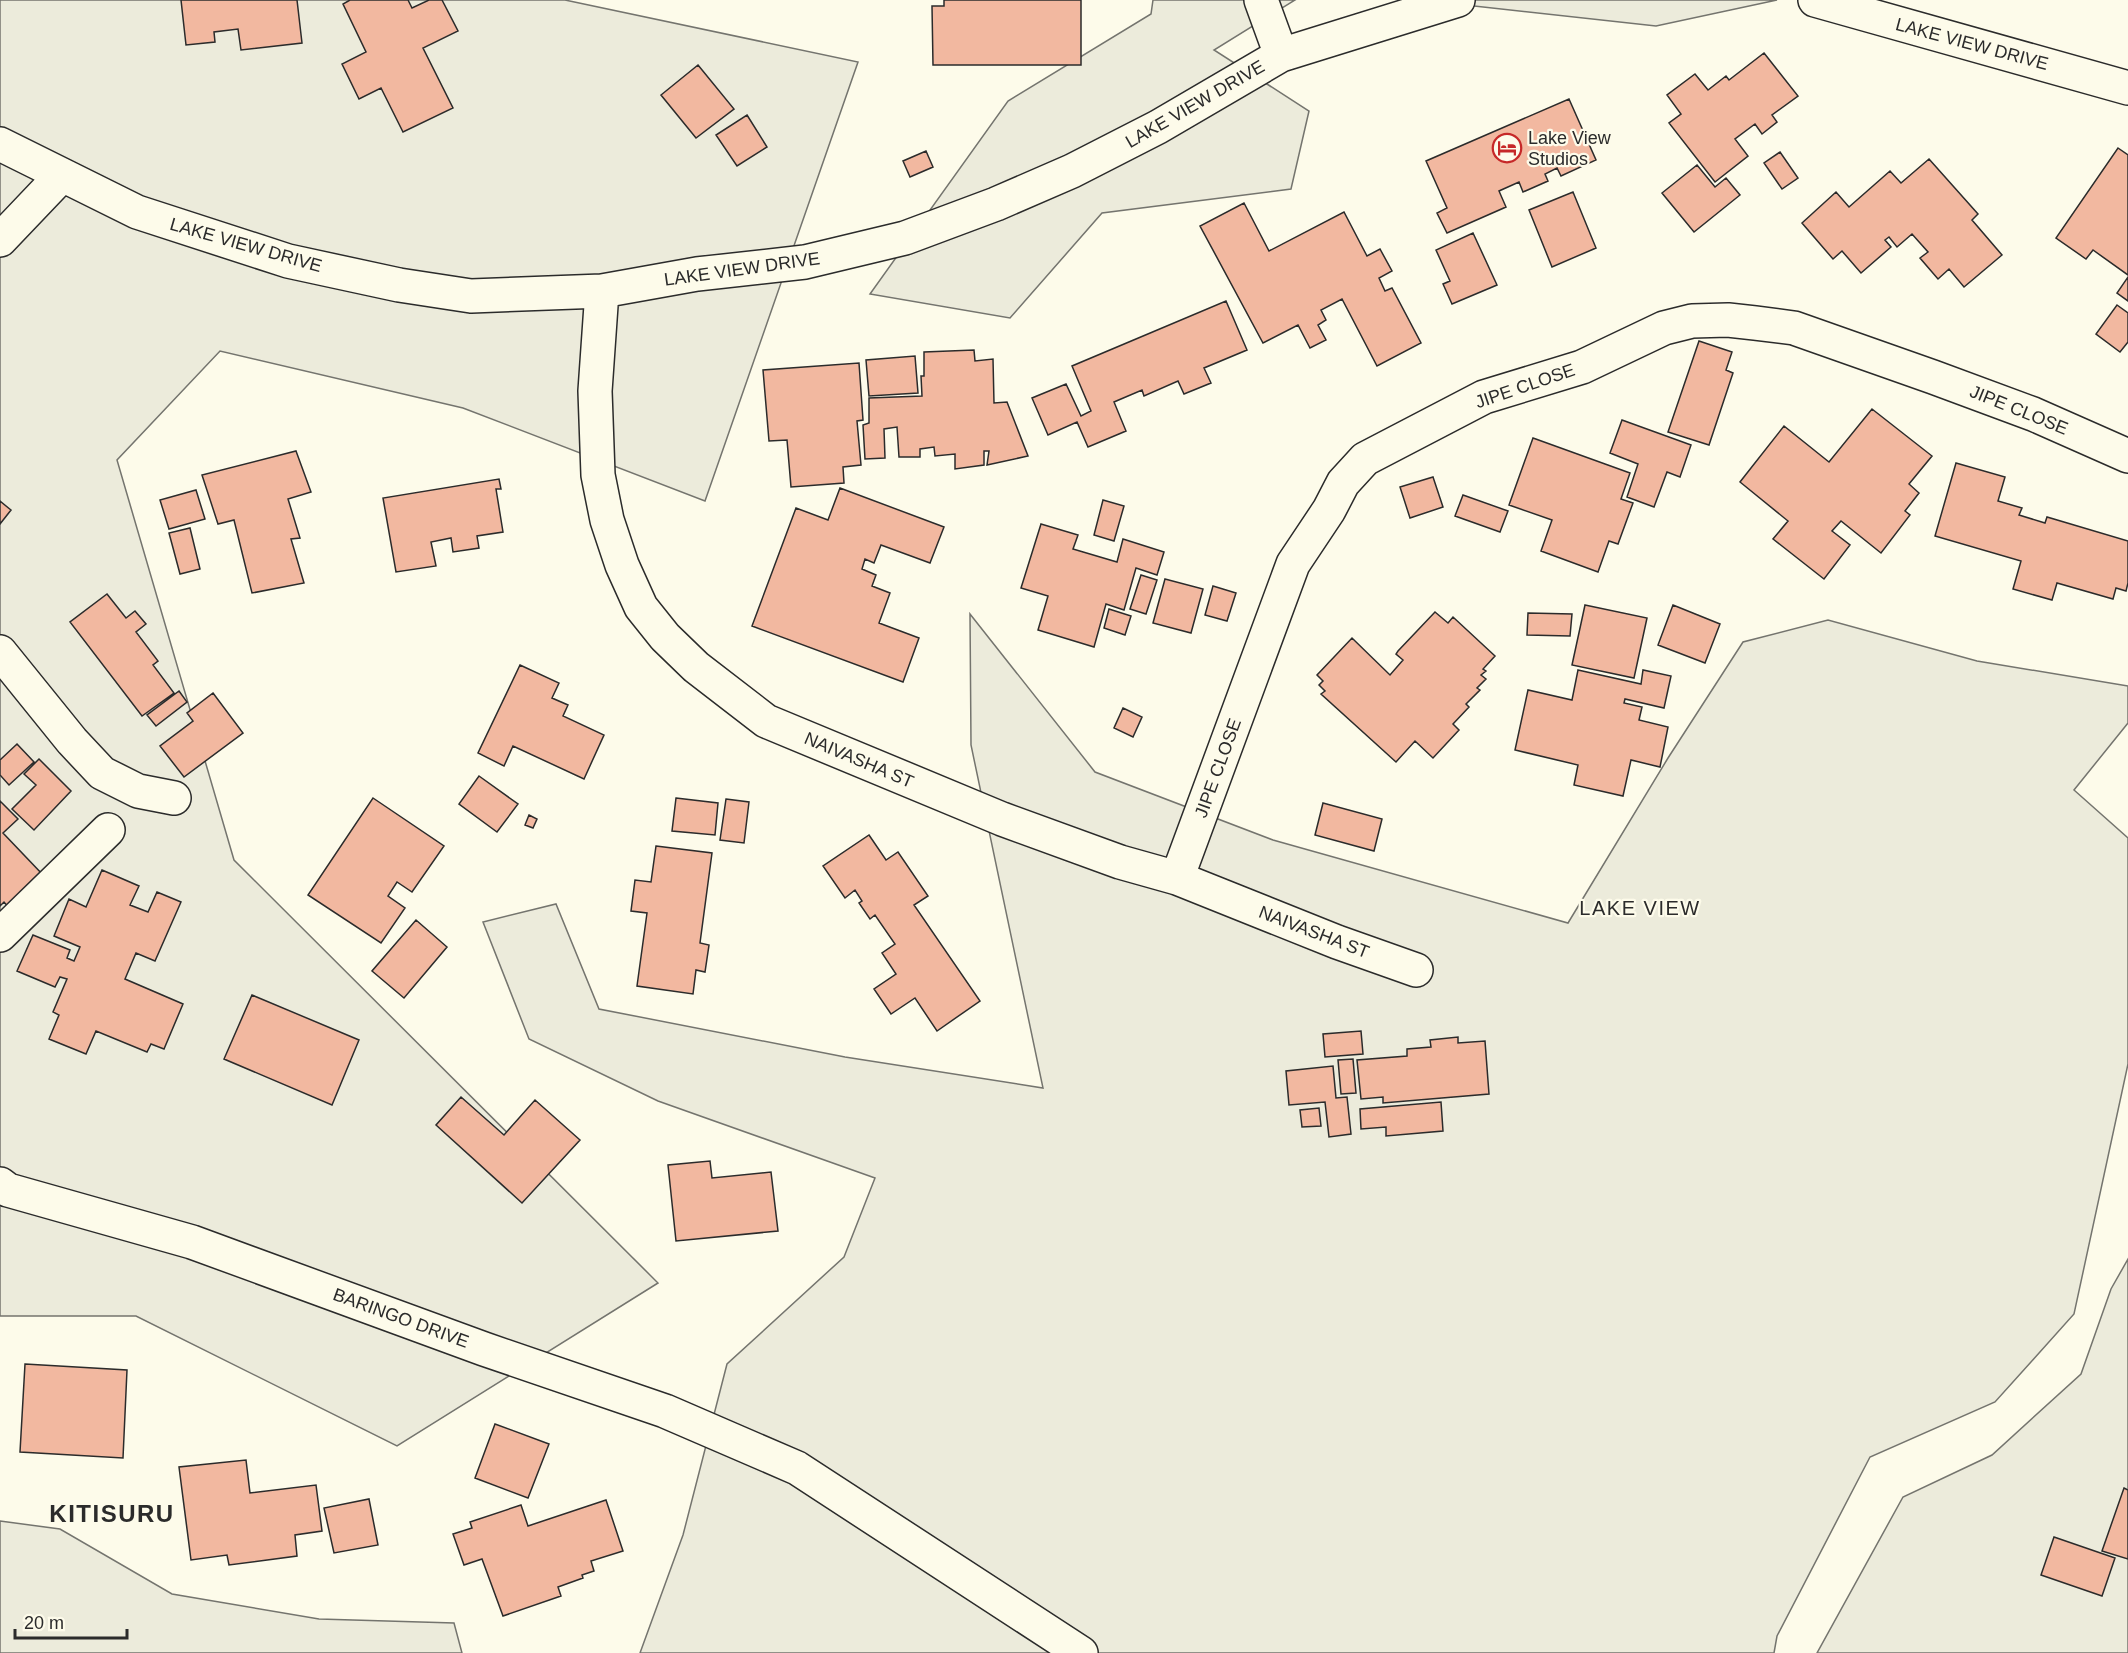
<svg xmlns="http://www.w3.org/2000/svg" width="2128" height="1653" viewBox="0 0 2128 1653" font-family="Arial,sans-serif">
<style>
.green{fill:#ecebdb;stroke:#74746e;stroke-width:1.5}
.building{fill:#f2b8a0;stroke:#2b2b2b;stroke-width:1.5}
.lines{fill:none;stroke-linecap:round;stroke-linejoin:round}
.minor-casing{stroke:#2b2b2b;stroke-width:36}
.minor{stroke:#fdfbea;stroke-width:33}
.labels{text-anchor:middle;stroke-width:4.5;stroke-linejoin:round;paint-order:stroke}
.street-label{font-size:18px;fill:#2b2b2b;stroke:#fdfbea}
.poi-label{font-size:18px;fill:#2b2b2b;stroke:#fdfbea;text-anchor:start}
.neighbourhood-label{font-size:20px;letter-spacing:1.5px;fill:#2b2b2b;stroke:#fdfbea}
.district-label{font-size:24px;font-weight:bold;letter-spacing:1.5px;fill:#2b2b2b;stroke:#fdfbea}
</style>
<rect width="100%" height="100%" fill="#fdfbea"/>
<path class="green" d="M0 0H565L858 62 705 501 463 408 220 351 117 460 234 860 658 1283 397 1446 136 1316H0Z
M1153 0H1295L1214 50 1309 111 1291 189 1102 213 1010 318 870 294 1008 101 1151 14Z
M1420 0H1777L1656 26Z
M970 614 1095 772 1273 840 1568 923 1668 758 1743 642 1828 620 1977 661 2128 686V723L2074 790 2128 838V1064L2074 1314 1995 1402 1870 1457 1777 1636 1774 1653H640L683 1535 727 1364 844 1257 875 1178 658 1101 529 1039 483 922 556 904 599 1009 845 1057 1043 1088 971 745Z
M2128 1259V1653H1817L1903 1497 1992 1455 2081 1374 2111 1289Z
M0 1521 60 1529 172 1594 319 1619 454 1623 462 1653H0Z"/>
<path class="building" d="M181 0H297L302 43 241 50 238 29 214 32 215 42 186 45Z
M350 0H408L412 8 429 0H442L458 31 423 48 453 108 403 132 381 88 359 99 342 64 366 52 343 4Z
M944 0H1081V65H933L932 6H944Z
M1764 53 1798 96 1772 115 1777 122 1762 134 1755 124 1735 139 1748 156 1715 182 1669 123 1681 114 1667 95 1695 74 1708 90 1726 76 1729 80Z
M698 65 734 109 696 138 661 95Z
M1569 99 1596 160 1561 176 1557 168 1545 174 1548 181 1523 192 1519 182 1499 191 1506 207 1447 233 1437 213 1447 208 1426 161Z
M747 115 767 147 737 166 716 135Z
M2118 148 2128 155V275L2093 250 2086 259 2056 238Z
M926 151 933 167 910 177 903 161Z
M1780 152 1798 178 1782 189 1764 163Z
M1929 159 1978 214 1972 220 2002 255 1964 287 1949 269 1938 279 1920 258 1928 252 1912 234 1897 247 1889 237 1885 240 1891 247 1861 273 1842 251 1833 259 1802 223 1836 192 1849 207 1890 171 1901 183Z
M1697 165 1715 187 1726 178 1740 195 1694 232 1662 193Z
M1573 192 1596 248 1552 267 1529 210Z
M1244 203 1269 251 1344 212 1367 256 1380 249 1392 271 1379 278 1385 291 1392 288 1421 343 1377 366 1342 299 1321 310 1326 320 1318 325 1326 340 1310 348 1298 325 1263 343 1200 226Z
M1473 233 1497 285 1452 304 1443 284 1450 281 1436 250Z
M2128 277V301L2117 293Z
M1226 301 1247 350 1204 368 1211 383 1184 394 1178 381 1144 396 1142 390 1114 402 1126 431 1088 447 1077 422 1048 435 1032 398 1066 384 1081 416 1091 411 1072 366Z
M2117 305 2128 313V342L2120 352 2096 334Z
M1699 341 1732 352 1726 370 1733 373 1709 445 1668 432Z
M974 350 975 361 993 359 994 403 1007 402 1028 456 987 465 989 451H984V465L955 469V454L935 456 934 447 920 449V457H899L897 427 884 429 885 458 865 459 863 425 869 423V398L922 396 921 376H924V352Z
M915 356 918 393 869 396 866 360Z
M859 363 863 420 857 421 861 465 843 467 844 483 791 487 787 440 769 441 763 370Z
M1872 409 1932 456 1909 484 1919 493 1905 511 1910 515 1881 553 1841 521 1832 531 1850 545 1824 579 1773 539 1788 521 1740 482 1784 426 1829 462Z
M1622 420 1691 445 1680 477 1667 472 1654 507 1627 497 1638 464 1610 453Z
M1533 438 1630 473 1621 499 1633 503 1618 544 1609 541 1598 572 1541 551 1552 520 1509 505Z
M296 451 311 492 288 499 300 538 291 539 304 583 252 593 234 520 218 524 202 475Z
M1956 463 2005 477 1998 501 2022 508 2019 515 2045 523 2047 517 2128 541V583L2126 591 2116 588 2113 599 2057 583 2052 600 2013 589 2021 561 1935 536Z
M1433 477 1443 507 1410 518 1400 487Z
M499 479 501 489H496L503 532 477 536 479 548 453 552 451 538 431 542 436 566 396 572 383 498Z
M840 488 944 527 930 563 881 545 874 563 865 559 862 569 876 575 872 586 890 593 879 623 919 638 903 682 752 626 796 508 828 520Z
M196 490 205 519 169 529 160 500Z
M1463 495 1508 511 1500 532 1455 516Z
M1103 500 1124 506 1114 541 1094 535Z
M0 501 11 510 0 524Z
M1041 524 1078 535 1073 549 1117 562 1123 539 1164 552 1157 575 1136 568 1124 610 1106 604 1094 647 1038 630 1048 596 1021 588Z
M190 528 200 569 180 574 169 533Z
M1141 575 1157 580 1146 614 1130 609Z
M1165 579 1203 589 1191 633 1153 623Z
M1213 586 1236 593 1227 621 1205 615Z
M107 594 126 618 135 611 146 624 136 632 158 661 153 665 174 693 142 716 70 622Z
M1585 605 1647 618 1634 678 1572 665Z
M1673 605 1720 624 1705 663 1658 645Z
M1109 609 1131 616 1125 635 1104 628Z
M1435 612 1448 623 1453 617 1495 656 1483 669 1486 671 1481 675 1486 679 1477 688 1480 690 1466 704 1469 707 1453 724 1459 730 1433 758 1415 741 1396 762 1321 694 1325 691 1319 685 1323 681 1317 675 1352 638 1390 675 1403 660 1396 654 1398 651Z
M1528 613 1572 614 1570 636 1527 635Z
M520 665 559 683 552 698 568 705 563 716 604 735 584 779 513 746 504 766 478 753Z
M1578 670 1641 684 1643 670 1671 676 1664 708 1625 699 1624 703 1642 707 1639 720 1668 727 1660 767 1631 760 1623 796 1574 785 1578 765 1515 750 1528 690 1572 700Z
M179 691 187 702 156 726 147 715Z
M213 693 243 733 184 777 160 746 193 721 187 713Z
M1123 708 1142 717 1133 737 1114 728Z
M17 744 34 762 9 785 0 775V760Z
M39 759 71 791 34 830 12 809 36 785 24 774Z
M479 776 518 804 497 832 459 804Z
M373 798 444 846 412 892 397 882 388 896 405 908 381 943 308 895Z
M676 798 718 803 715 835 672 831Z
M726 799 749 802 744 843 720 840Z
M0 801 18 819 3 833 44 876 10 909 4 902 0 906Z
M1323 803 1382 819 1374 851 1315 835Z
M529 815 537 819 533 828 525 825Z
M869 835 886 860 898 852 928 896 914 905 980 1001 937 1031 915 998 891 1014 874 989 896 974 882 953 895 944 875 915 870 919 859 903 862 901 855 890 845 898 823 866Z
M656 846 712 853 700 943 709 945 705 972 696 970 693 994 637 986 647 913 631 911 635 880 651 882Z
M102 870 139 886 130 905 148 912 157 892 181 902 155 961 136 953 125 979 183 1004 164 1049 151 1044 147 1052 96 1031 86 1054 49 1039 59 1015 53 1012 67 979 60 977 55 987 17 971 33 935 70 950 67 958 74 961 80 947 54 936 69 899 86 907Z
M416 920 447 947 404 998 372 971Z
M252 995 359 1040 332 1105 224 1059Z
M1361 1031 1363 1054 1325 1057 1323 1034Z
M1458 1037V1043L1485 1041 1489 1094 1383 1103V1097L1361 1099 1357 1060 1407 1056V1049L1431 1047 1430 1040Z
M1353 1059 1356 1093 1341 1094 1338 1060Z
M1333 1066 1336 1098 1347 1097 1351 1134 1329 1137 1325 1102 1289 1105 1286 1071Z
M461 1097 504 1135 535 1100 580 1140 522 1203 436 1125Z
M1441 1102 1443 1131 1386 1136V1127L1361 1129 1360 1109Z
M1319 1108 1321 1126 1302 1127 1300 1110Z
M710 1161 712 1178 771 1172 778 1231 676 1241 668 1165Z
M25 1364 127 1370 123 1458 20 1452Z
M495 1424 549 1444 528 1498 475 1478Z
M246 1460 250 1493 316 1485 322 1531 295 1535 297 1556 229 1565 227 1555 191 1560 179 1467Z
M2124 1488 2128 1490V1559L2102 1551Z
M369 1499 378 1545 334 1553 324 1508Z
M606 1500 623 1551 591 1561 594 1571 582 1575 583 1578 558 1587 561 1596 503 1616 482 1559 464 1565 453 1534 472 1528 470 1522 521 1505 528 1526Z
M2054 1537 2115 1558 2102 1596 2041 1575Z"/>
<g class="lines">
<g class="minor-casing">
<path id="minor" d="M1261 0 1281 55
M1815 0 2128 88
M0 144 137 212 288 261 399 285 471 296 602 291 697 274 805 262 905 238 996 204 1072 171 1158 127 1281 55 1458 0
M0 240 61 176
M602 291 595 391 598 475 607 520 622 565 641 607 665 637 696 667 766 721 1002 819 1120 862 1177 878 1337 942 1416 970
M0 652 72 741 102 773 138 791 174 798
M1177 878 1293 564 1329 510 1343 483 1365 459 1484 397 1582 367 1664 328 1692 321 1728 320 1755 323 1794 328 1933 377 2033 414 2128 456
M0 935 108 830
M0 1184 8 1190 192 1242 484 1349 665 1411 797 1468 1081 1653"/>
</g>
<use href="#minor" class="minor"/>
</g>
<defs>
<g id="hotel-ring" transform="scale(1.5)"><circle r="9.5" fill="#fdfbea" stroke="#c62828" stroke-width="1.5"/><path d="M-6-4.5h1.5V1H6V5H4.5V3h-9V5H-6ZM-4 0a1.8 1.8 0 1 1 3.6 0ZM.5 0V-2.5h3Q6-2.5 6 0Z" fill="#c62828"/></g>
</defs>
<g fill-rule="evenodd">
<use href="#hotel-ring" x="1507" y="148"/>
</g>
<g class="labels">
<g class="street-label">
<text transform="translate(1972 44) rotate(15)" y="6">LAKE VIEW DRIVE</text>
<text transform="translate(1195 104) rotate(-30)" y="6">LAKE VIEW DRIVE</text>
<text transform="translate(246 245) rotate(16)" y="6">LAKE VIEW DRIVE</text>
<text transform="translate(742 269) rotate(-8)" y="6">LAKE VIEW DRIVE</text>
<text transform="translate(1525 386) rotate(-19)" y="6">JIPE CLOSE</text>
<text transform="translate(2019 410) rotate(22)" y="6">JIPE CLOSE</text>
<text transform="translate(859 760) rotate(23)" y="6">NAIVASHA ST</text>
<text transform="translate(1218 768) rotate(-70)" y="6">JIPE CLOSE</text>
<text transform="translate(1314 932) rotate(21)" y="6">NAIVASHA ST</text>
<text transform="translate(401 1318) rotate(20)" y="6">BARINGO DRIVE</text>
</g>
<g class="poi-label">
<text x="1528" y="144">Lake View<tspan x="1528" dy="21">Studios</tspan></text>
</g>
<g class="neighbourhood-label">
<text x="1640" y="915">LAKE VIEW</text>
</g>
<g class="district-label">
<text x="112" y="1522">KITISURU</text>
</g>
</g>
<path d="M15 1629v9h112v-9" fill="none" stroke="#2b2b2b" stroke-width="3"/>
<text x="24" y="1629" font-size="18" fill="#2b2b2b" stroke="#fdfbea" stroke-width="4.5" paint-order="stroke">20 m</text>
</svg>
